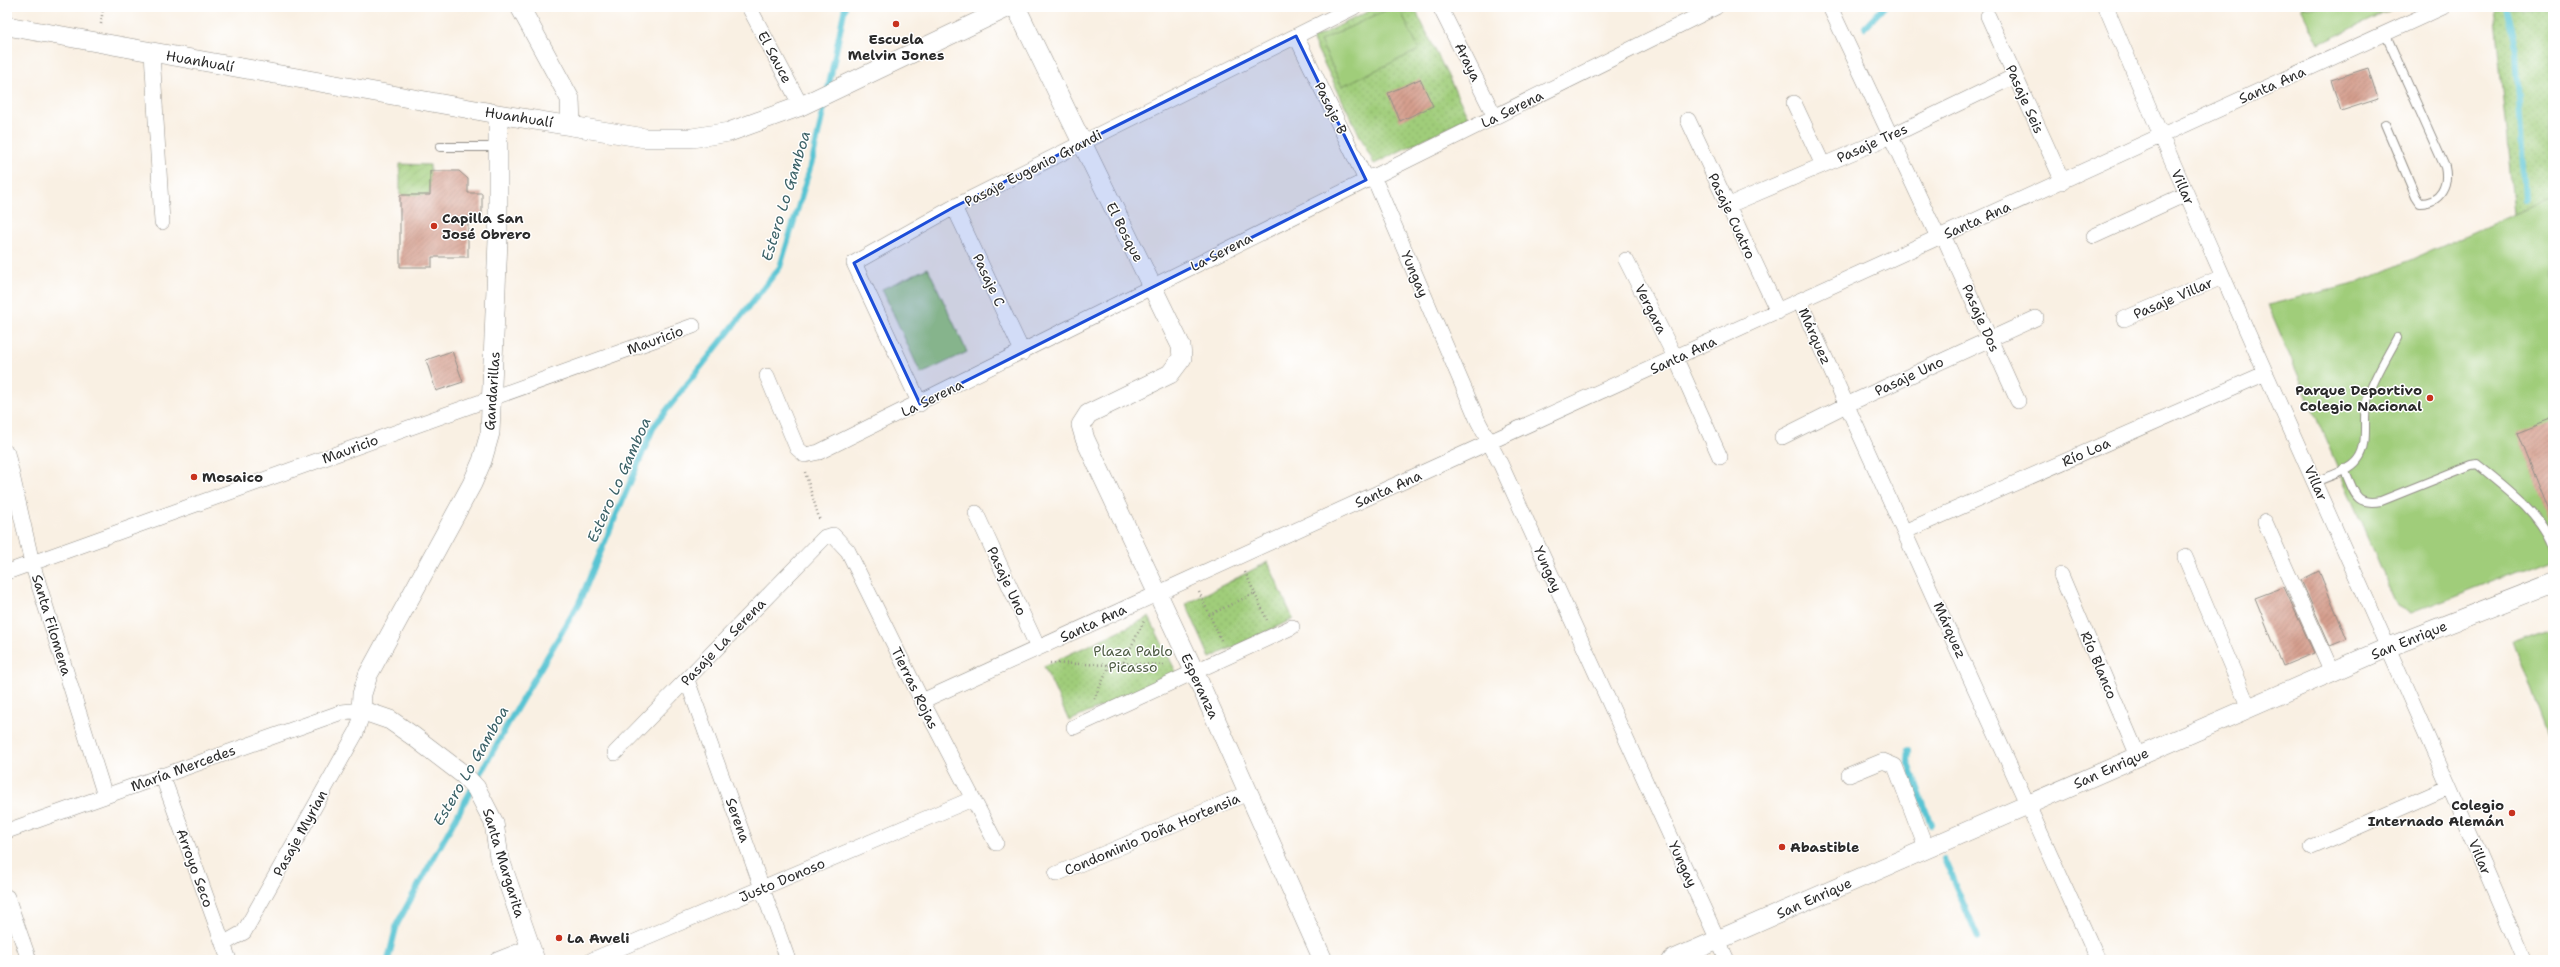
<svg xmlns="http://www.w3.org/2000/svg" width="2560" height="967" viewBox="0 0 2560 967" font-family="'Shantell Sans',sans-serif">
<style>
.grass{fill:url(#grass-dots);stroke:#667c52}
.garden{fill:url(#garden-furrows);stroke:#667c52}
.pitch{fill:#a0cd7a;stroke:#667c52}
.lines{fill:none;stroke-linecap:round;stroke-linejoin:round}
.stream{stroke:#59c4d3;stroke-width:6}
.building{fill:url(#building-hatch)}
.service-casing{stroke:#928e87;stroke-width:10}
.minor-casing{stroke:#928e87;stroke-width:16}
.tertiary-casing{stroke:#928e87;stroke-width:20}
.path{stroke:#928e87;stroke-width:2.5;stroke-dasharray:1 3;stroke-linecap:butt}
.service{stroke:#fff;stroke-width:8}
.minor{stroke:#fff;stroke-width:15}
.tertiary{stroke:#fff;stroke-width:19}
.marked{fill:#1d4ed8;fill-opacity:0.2;stroke:#1d4ed8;stroke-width:3;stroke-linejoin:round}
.poi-dot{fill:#c8321e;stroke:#fff;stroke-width:1.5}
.labels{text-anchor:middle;stroke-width:3;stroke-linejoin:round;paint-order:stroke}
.poi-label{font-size:14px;font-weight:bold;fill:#2b2b2b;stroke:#fff;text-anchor:start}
.street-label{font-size:14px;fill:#2b2b2b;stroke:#fff}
.park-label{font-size:14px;fill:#4e5c43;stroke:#fff}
.water-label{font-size:15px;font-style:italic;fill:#3b6166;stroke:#fff}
</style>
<defs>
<pattern id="grass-dots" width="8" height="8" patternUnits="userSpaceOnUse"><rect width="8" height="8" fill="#a0cd7a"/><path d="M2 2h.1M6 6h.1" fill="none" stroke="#8ab06a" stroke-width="1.8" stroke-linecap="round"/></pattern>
<pattern id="garden-furrows" width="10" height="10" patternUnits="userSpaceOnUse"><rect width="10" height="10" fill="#a0cd7a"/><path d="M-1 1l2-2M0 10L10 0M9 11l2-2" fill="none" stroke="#8ab06a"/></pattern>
<pattern id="building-hatch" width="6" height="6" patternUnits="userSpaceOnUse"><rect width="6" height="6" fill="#d59f8e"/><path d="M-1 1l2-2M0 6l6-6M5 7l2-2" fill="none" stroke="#ad8274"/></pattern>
</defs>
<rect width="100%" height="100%" fill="#fff"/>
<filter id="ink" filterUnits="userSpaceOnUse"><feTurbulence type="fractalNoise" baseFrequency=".025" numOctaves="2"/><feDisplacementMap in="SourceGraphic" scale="8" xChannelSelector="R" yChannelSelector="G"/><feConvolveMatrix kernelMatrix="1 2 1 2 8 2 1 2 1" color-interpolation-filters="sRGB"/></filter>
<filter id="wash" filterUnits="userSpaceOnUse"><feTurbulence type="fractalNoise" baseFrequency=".012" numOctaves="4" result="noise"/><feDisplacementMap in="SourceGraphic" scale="16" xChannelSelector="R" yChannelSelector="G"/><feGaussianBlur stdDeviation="0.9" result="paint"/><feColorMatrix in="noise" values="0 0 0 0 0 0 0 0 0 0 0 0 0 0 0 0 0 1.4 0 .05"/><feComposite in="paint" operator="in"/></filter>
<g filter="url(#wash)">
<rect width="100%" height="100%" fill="#f9f0e3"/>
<path class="grass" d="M1377 7H1414L1468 117 1374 164 1312 39Z
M2494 7H2553V197L2514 214Z
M1268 562 1293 619 1210 658 1186 604Z
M1149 617 1177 674 1069 721 1044 666Z"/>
<path class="garden" d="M400 164 430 165V195H400Z"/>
<path class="pitch" d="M1393 7H1399L1419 50 1342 86 1320 41Z
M2301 7H2397L2319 44Z
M2553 197V558L2410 613 2397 606 2268 305 2358 283Z
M928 268 967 352 921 374 882 289Z
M2553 625V747H2552L2513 640Z"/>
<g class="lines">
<path class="stream" d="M2506 7 2516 51 2525 200
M1865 27 1884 7
M828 89 845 7
M1909 750 1908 761 1931 825
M1944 859 1978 938
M388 960 397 924 514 713 579 603 654 426 780 267 813 158 826 98"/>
</g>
<g id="blocks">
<path class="building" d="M2368 68 2378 99 2341 111 2331 80Z
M1420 79 1433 106 1400 121 1388 93Z
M430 171H459L468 179V193H482V220H468V257H432V267H400V195H430Z
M452 351 463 382 436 391 426 360Z
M2553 419V521H2552L2517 433Z
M2319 571 2347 639 2330 646 2301 580Z
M2284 587 2314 653 2283 666 2255 598Z"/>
</g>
</g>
<g filter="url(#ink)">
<use href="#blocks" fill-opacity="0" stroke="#928e87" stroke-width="1"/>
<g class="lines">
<g class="service-casing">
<path id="service" d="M2385 124 2416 197 2420 203C2441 203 2449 185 2445 167L2385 33
M440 147H498
M2344 469C2355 491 2353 506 2381 501L2471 465 2477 464C2505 487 2540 512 2553 547
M2315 482C2328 476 2350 471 2358 459 2369 445 2363 421 2366 405 2371 382 2386 359 2397 338"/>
</g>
<g class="minor-casing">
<path id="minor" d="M749 7 801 106
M1440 7 1495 117
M1830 7 1938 237
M2106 7C2241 327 2389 641 2524 960
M1988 16 2063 182
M1296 36 1366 180
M152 52 162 222
M1794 103 1823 165
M1688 120 1778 312
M1373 176 1478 421 1501 465 1727 960
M1727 206 1891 136 2015 76
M954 207 1023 353
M1943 235 2018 401
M2094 236 2186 194
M1626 260 1676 359 1720 457
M1800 302 2098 960
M2124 319 2222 277
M767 376 797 448 805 455 819 452 1716 7
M920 404 854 263 954 207 1354 7
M1782 437 1846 405 2036 318
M7 453 32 563 105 796
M976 513 1038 648
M2265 522 2332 672
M1906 531 2266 373
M2185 557 2249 708
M7 572 693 326
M2061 575 2138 756
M687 680 788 960
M922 701 2443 7
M1074 727 1292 627
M615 753 825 537 833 535 848 551 922 701 996 843
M162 775 229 960
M1849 775 1883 761 1895 766 1926 848
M7 831 342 712 361 710 360 721 356 733 244 932 223 944
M2312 847 2449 787
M1056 874 1248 793
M7 897 29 960
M497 960 530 947
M592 960 972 799"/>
</g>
<g class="tertiary-casing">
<path id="tertiary" d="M520 7 570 99 571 126
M1016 7 1181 346 1182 358 1170 374 1088 414 1081 425 1085 439 1195 673 1323 960
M7 26 498 114 645 138H692L729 132 801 106 1009 7
M498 114V240L490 433 482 461 472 484 368 675 362 694 361 710 390 720 413 736 464 775 476 788 494 823 499 857 535 960
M1672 960 2389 647 2553 583"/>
</g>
<path class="path" d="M101 24 103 7
M805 472 820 521
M1245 572 1267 620
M1199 592 1221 640
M1209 615 1255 593
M1050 663 1110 665
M1123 663 1165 665
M1094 699 1110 665 1123 663 1145 619"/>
<use href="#service" class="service"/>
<use href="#minor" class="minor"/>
<use href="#tertiary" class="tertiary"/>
</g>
</g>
<path class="marked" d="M1296 36 1366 180 920 404 854 263 954 207Z"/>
<g class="poi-dot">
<circle cx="896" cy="24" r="4"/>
<circle cx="434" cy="226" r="4"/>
<circle cx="2430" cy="398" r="4"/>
<circle cx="194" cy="477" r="4"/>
<circle cx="2512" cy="813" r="4"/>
<circle cx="1782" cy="847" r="4"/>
<circle cx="559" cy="938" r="4"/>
</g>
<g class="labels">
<g class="poi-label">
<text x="896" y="44" text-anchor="middle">Escuela<tspan x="896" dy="16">Melvin Jones</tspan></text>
<text x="442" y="223">Capilla San<tspan x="442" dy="16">José Obrero</tspan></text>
<text x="2422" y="395" text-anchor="end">Parque Deportivo<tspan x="2422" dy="16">Colegio Nacional</tspan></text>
<text x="202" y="482">Mosaico</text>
<text x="2504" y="810" text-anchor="end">Colegio<tspan x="2504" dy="16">Internado Alemán</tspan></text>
<text x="1790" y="852">Abastible</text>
<text x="567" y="943">La Aweli</text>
</g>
<g class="street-label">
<text transform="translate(775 57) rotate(62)" y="5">El Sauce</text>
<text transform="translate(200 61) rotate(10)" y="5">Huanhualí</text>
<text transform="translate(1468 62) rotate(64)" y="5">Araya</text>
<text transform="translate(2272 85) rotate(-24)" y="5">Santa Ana</text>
<text transform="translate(2025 99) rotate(66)" y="5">Pasaje Seis</text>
<text transform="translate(1331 108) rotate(64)" y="5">Pasaje B</text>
<text transform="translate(1512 109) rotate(-26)" y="5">La Serena</text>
<text transform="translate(519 117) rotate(9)" y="5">Huanhualí</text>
<text transform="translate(1872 143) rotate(-24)" y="5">Pasaje Tres</text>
<text transform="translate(1033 168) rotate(-27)" y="5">Pasaje Eugenio Grandi</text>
<text transform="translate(2183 187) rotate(66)" y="5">Villar</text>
<text transform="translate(1732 216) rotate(65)" y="5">Pasaje Cuatro</text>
<text transform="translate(1977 220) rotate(-24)" y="5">Santa Ana</text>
<text transform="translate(1125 232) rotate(63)" y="5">El Bosque</text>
<text transform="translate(1221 252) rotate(-27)" y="5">La Serena</text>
<text transform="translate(1415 274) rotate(67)" y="5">Yungay</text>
<text transform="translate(989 280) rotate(65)" y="5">Pasaje C</text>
<text transform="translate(2173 298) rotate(-23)" y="5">Pasaje Villar</text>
<text transform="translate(1651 309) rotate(63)" y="5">Vergara</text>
<text transform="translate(1981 318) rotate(66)" y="5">Pasaje Dos</text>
<text transform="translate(1815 336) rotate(66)" y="5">Márquez</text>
<text transform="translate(655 340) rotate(-20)" y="5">Mauricio</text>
<text transform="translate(1683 355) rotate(-25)" y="5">Santa Ana</text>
<text transform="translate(1909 376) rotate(-25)" y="5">Pasaje Uno</text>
<text transform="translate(492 391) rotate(-86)" y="5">Gandarillas</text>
<text transform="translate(932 398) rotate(-26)" y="5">La Serena</text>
<text transform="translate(350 449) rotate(-20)" y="5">Mauricio</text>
<text transform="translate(2086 452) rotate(-24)" y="5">Río Loa</text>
<text transform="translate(2316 483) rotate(66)" y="5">Villar</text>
<text transform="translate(1388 489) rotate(-24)" y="5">Santa Ana</text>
<text transform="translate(1548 569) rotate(66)" y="5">Yungay</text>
<text transform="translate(1007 581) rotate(65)" y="5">Pasaje Uno</text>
<text transform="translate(1093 623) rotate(-25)" y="5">Santa Ana</text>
<text transform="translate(52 625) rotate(73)" y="5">Santa Filomena</text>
<text transform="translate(1950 630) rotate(66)" y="5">Márquez</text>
<text transform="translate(2409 640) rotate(-22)" y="5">San Enrique</text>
<text transform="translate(723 642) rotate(-46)" y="5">Pasaje La Serena</text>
<text transform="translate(2099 665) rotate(67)" y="5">Río Blanco</text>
<text transform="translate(1200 686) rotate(65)" y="5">Esperanza</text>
<text transform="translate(915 688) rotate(64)" y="5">Tierras Rojas</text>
<text transform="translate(183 768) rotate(-20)" y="5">María Mercedes</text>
<text transform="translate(2111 768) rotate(-24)" y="5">San Enrique</text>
<text transform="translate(738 820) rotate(70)" y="5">Serena</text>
<text transform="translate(300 833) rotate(-61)" y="5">Pasaje Myrian</text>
<text transform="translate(1152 834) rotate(-23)" y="5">Condominio Doña Hortensia</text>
<text transform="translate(2480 857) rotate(67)" y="5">Villar</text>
<text transform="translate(504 863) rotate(73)" y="5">Santa Margarita</text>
<text transform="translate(1683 864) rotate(65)" y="5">Yungay</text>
<text transform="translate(195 868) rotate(70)" y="5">Arroyo Seco</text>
<text transform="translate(782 880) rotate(-23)" y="5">Justo Donoso</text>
<text transform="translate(1814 898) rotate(-24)" y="5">San Enrique</text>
</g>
<g class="park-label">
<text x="1133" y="656">Plaza Pablo<tspan x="1133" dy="16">Picasso</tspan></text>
</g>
<g class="water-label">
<text transform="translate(786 196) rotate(-73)" y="5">Estero Lo Gamboa</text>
<text transform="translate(619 480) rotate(-66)" y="5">Estero Lo Gamboa</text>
<text transform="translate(471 766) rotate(-60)" y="5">Estero Lo Gamboa</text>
</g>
</g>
<rect width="2560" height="967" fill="none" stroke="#fff" stroke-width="24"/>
</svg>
